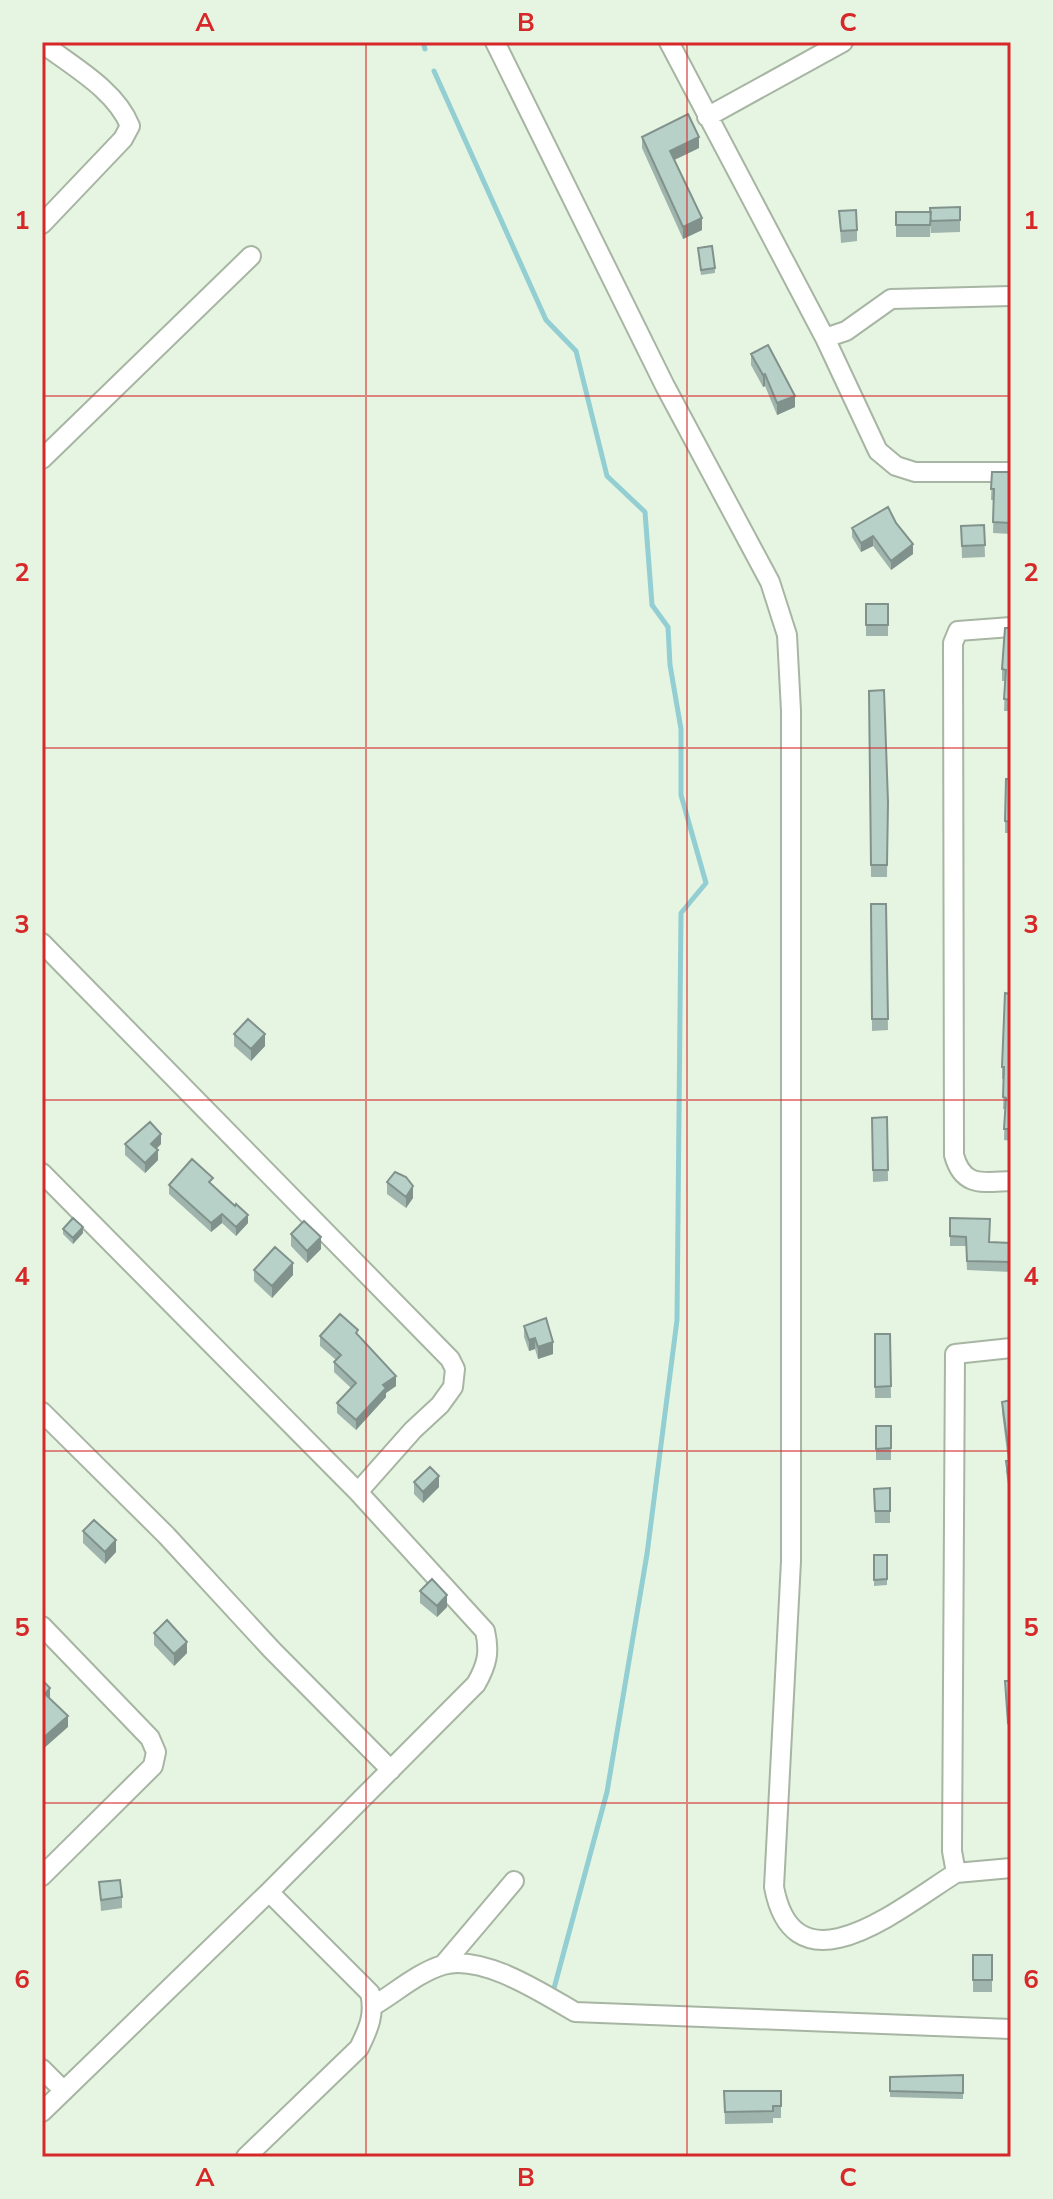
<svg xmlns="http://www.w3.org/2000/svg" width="1053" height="2199" font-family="'Nunito Sans',sans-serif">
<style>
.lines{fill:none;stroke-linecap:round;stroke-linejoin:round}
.stream{stroke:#93ced3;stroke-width:5}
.street-casing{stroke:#a7b5a3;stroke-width:22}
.street{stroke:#fff;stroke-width:18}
.wall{fill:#9eb4ac}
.shaded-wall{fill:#81928c}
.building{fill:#b8d1c8;stroke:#81928c;stroke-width:2}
.grid{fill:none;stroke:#d62828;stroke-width:2;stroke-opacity:0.55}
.neatline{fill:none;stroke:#d62828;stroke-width:3}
.grid-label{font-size:26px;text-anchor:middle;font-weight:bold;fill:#d62828}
</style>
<rect width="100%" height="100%" fill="#e6f5e2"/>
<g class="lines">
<path class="stream" d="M423,42l2,7
M434,71l112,249 30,31 31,125 38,36 7,93 16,22 2,38 11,64v66l25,88 -25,30 -4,407 -30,234 -40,238 -54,200"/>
<defs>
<path id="street" d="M495,42l170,344 105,196 17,53 4,76v850l-17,326c21,111 130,18 182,-14
M669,42l156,296 53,113 18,15 19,6h96
M42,43c30,23 74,47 88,83l-7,13 -81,85
M707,117l136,-75
M825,338l21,-7 45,-32 120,-3
M42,459l209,-203
M1011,627l-53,4 -5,12 1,512c9,33 29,27 57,26
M42,943l408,416 5,10 -2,18 -13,18 -27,25 -55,62
M42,1173l316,319 127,139c5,21 2,34 -9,53l-207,208 -227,220
M1011,1348l-56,6 -3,497 4,22 55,-5
M42,1412l124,123 106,115 119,120
M42,1626l108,112 6,14 -3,14 -111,110
M443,1965l71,-84
M373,2006c22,-13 46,-34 70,-41 40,-11 99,28 132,47l436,17
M42,2069l22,22
M246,2157l113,-109c10,-20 16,-34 11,-55l-101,-101"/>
</defs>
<use href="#street" class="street-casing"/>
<use href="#street" class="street"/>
</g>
<path class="wall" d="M642,137l57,11 -25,12 28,70 -19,9 -41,-91z
M960,207v25l-29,1v-11l-1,15h-34v-25h34z
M839,211l18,19v11l-16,2z
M698,248l17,20v5l-14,2z
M751,354l44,53 -18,8 -12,-29 -2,1 -12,-22z
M992,472h19v62l-18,-1 1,-33h-3z
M896,523l17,31 -22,16 -18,-24 -12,6 -9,-15v-9z
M984,525l1,32 -23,1 -1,-32z
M866,604h22v32h-22z
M1011,628v83h-7l1,-30h-3v-12z
M869,691l19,111 -1,75h-16z
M1011,779v54h-6v-12z
M871,904h15l2,126 -16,1z
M1011,994v147l-7,-1 1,-31h-2l1,-30h-2v-12z
M234,1034l31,12 -14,15 -17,-15z
M887,1117l1,64 -15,1 -1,-64z
M125,1144h36l-5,5 2,11 -13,13 -20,-18z
M387,1182l26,16 -7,10 -19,-14z
M169,1185l44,1 35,37 -12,13 -14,-13 -11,9 -42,-38z
M950,1218l40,24 21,1v29l-44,-2 -1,-24h-16z
M63,1229l20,4 -10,11 -10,-10z
M291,1234l30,15 -14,14 -16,-17z
M254,1270l39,5 -21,23 -18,-17z
M524,1326l29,28 -15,5 -3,-10 -6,2 -5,-14z
M875,1334h15l1,64h-16z
M358,1335l38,51 -10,7v4l-30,33 -19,-17v-10l14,-15 -17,-16v-10l2,-2 -16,-14v-10z
M1011,1400v98h-1l-4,-26v-11h2l-6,-49v-10z
M876,1426h15v34h-15z
M414,1482l25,5 -16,16 -9,-9z
M890,1488v35h-15l-1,-34z
M83,1531l33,21 -11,12 -22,-21z
M874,1555h13v30l-13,1z
M420,1591l27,16 -10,10 -17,-14z
M154,1633l33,20 -13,13 -20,-21z
M99,1882l23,15v11l-21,3z
M973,1955h19v37h-19z
M963,2075v24l-73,-2v-20z
M724,2091h57v27h-8v5l-48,1z"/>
<path class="shaded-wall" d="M699,137v11l-29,14v-11z
M702,218v12l-19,9v-12z
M765,374v12l-2,1v-12z
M795,396v11l-18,8v-12z
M873,536v10l-12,6v-9z
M913,544v10l-22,16v-9z
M265,1034v12l-14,15v-12z
M161,1134v10l-10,10v-10z
M158,1150v10l-13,13v-10z
M413,1186v12l-7,10v-11z
M222,1214v9l-11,9v-9z
M248,1215v8l-12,13v-9z
M83,1227v6l-10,11v-6z
M321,1237v12l-14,14v-12z
M293,1263v12l-21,23v-12z
M535,1338v11l-6,2v-11z
M553,1342v12l-15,5v-12z
M396,1376v10l-10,7v4l-30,33v-10l27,-35z
M439,1476v11l-16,16v-11z
M116,1540v12l-11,12v-12z
M447,1595v12l-10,10v-11z
M187,1642v11l-13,13v-12z
M50,1688v11l-5,-5z
M68,1716v11l-26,23v-11z"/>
<path class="building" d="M688,114l11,23 -29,14 32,67 -19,9 -41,-90z
M960,207v13l-29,1 -1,-13z
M856,210l1,20 -16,1 -2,-20z
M896,212h35l-1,13h-34z
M712,246l3,22 -14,2 -3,-22z
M768,345l27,51 -18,7 -12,-29 -2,1 -12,-21z
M992,472h19v51l-18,-1 1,-33h-3z
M888,507l8,16 17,21 -22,17 -18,-25 -12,7 -9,-15z
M984,525l1,20 -23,1 -1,-20z
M866,604h22v21h-22z
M1005,628h6v72l-7,-1 2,-29 -4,-1z
M884,690l4,112 -1,63h-16l-2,-174z
M1006,779h5v43l-6,-1z
M871,904h15l2,115h-16z
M1005,993l6,1v135h-7l2,-31 -3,-1 1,-30h-2z
M248,1019l17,15 -14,15 -17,-15z
M887,1117l1,53h-15l-1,-52z
M150,1122l11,12 -10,10 7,6 -13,13 -20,-19z
M192,1159l21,19 -4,4 26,24 1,-2 12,11 -12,12 -14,-13 -11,9 -42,-38z
M395,1172l11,5 7,9 -7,11 -19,-15z
M73,1218l10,9 -10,11 -10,-9z
M950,1218l40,1 -1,23 22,1v19l-44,-1 -1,-24 -16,-1z
M304,1221l17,16 -14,14 -16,-17z
M275,1247l18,16 -21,23 -18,-16z
M340,1314l18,16 -2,3 40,43 -13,9 3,3 -30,32 -19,-17 19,-20 -22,-21 7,-7 -21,-19z
M546,1318l7,24 -15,5 -3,-9 -6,2 -5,-14z
M875,1334h15l1,52 -16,1z
M1011,1400v88h-1l-4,-27h4l-8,-59z
M876,1426h15v22l-15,1z
M430,1467l9,9 -16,16 -9,-10z
M890,1488v23h-15l-1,-22z
M94,1520l22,20 -11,12 -22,-21z
M874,1555h13v24l-13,1z
M432,1579l15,16 -10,11 -17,-15z
M167,1620l20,22 -13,12 -20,-21z
M42,1680l8,8 -5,6 23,22 -26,23v-26l1,-1 -1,-1z
M1005,1681h6v54l-1,-13 -2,1z
M120,1880l2,17 -21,3 -2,-18z
M973,1955h19v25h-19z
M963,2075v18l-73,-2v-14z
M724,2091h57v15h-8v5l-48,1z"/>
<path class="grid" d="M366,42v2115M687,42v2115M42,396h969M42,748h969M42,1100h969M42,1451h969M42,1803h969"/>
<rect width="1053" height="2199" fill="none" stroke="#e6f5e2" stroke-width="88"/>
<rect x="44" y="44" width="965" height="2111" class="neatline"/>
<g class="grid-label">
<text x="205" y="31">A</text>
<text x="526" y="31">B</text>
<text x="848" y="31">C</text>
<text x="22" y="229">1</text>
<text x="1031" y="229">1</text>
<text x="22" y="581">2</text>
<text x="1031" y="581">2</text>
<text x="22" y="933">3</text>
<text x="1031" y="933">3</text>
<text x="22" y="1285">4</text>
<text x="1031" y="1285">4</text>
<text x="22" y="1636">5</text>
<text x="1031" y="1636">5</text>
<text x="22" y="1988">6</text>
<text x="1031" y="1988">6</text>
<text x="205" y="2186">A</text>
<text x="526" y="2186">B</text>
<text x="848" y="2186">C</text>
</g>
</svg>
